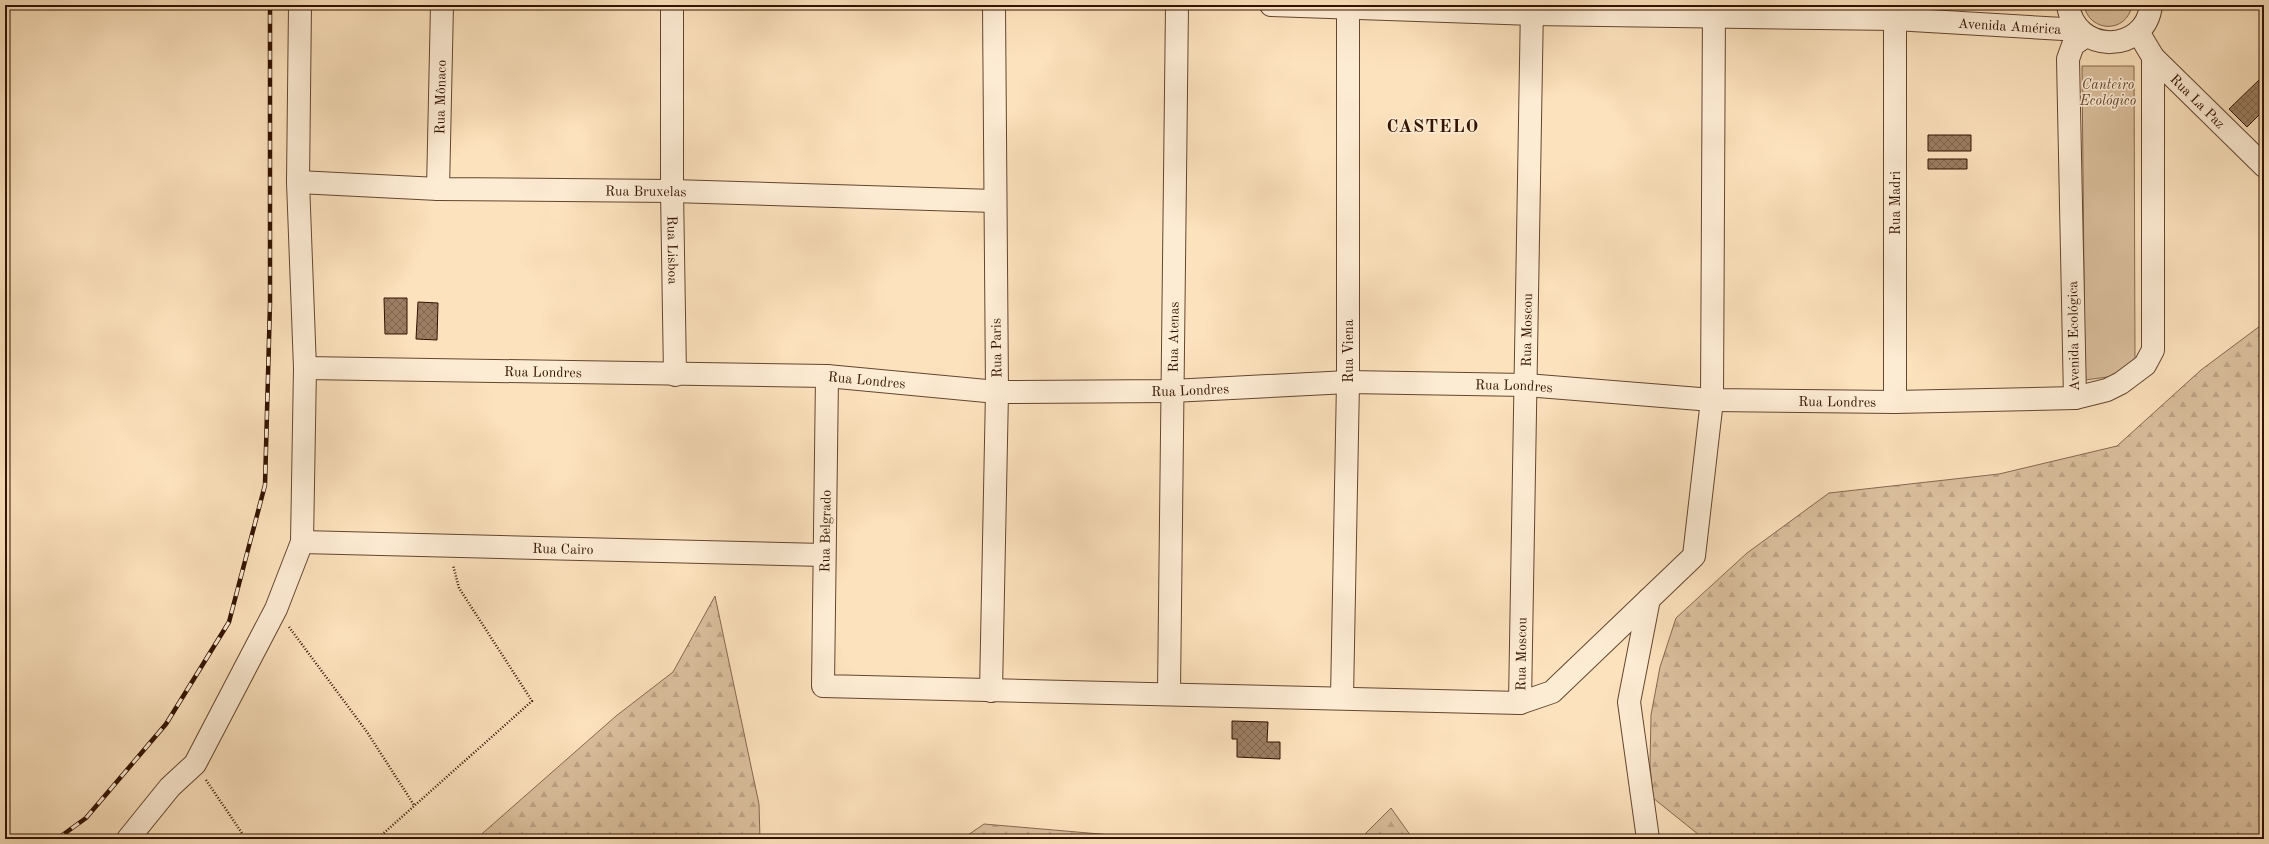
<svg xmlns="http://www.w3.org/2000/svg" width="2269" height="844" font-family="'Old Standard TT',serif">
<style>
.forest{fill:url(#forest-firs);stroke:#86684e}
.green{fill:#dabf9d;stroke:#86684e}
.building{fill:url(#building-cross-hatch);stroke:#321200}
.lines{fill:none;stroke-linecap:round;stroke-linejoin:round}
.minor-casing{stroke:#64462f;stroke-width:24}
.path{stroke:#321200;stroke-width:2.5;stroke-dasharray:1 2;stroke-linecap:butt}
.minor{stroke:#fdecd4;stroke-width:22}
.rail-casing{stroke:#321200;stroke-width:4.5}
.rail{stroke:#fdecd4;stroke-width:3;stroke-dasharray:9;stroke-linecap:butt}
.labels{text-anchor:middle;stroke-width:3.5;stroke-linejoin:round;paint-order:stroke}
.street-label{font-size:14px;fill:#321200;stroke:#fdecd4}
.park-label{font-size:14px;font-style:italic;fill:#64462f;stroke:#fdecd4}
.district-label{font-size:18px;font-weight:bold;letter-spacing:1px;fill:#321200;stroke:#fdecd4}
</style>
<defs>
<pattern id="forest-firs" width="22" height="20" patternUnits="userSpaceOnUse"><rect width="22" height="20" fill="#dabf9d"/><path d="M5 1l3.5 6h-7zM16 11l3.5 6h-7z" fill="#bca385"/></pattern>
<pattern id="building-cross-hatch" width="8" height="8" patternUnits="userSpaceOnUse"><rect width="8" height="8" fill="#9b7e62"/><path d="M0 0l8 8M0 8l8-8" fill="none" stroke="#7f664e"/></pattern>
</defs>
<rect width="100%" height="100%" fill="#fce2bd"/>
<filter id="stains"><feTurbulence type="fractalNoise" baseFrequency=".005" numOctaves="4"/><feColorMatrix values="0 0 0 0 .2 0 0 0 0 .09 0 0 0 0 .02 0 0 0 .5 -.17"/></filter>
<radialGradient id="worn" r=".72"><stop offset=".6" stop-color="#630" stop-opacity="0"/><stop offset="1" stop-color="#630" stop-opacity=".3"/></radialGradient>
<path class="forest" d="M2264,323v516h-560l-51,-41 -3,-33 1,-50 9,-48 16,-49 71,-65 82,-60 170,-19 118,-28 84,-76z
M715,596l44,208 1,35h-284l140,-123 57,-44z
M1391,808l22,31h-53z
M984,824l139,12 2,3h-163z"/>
<path class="green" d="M2084,5h48c-5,29 -43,28 -48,0z
M2082,66h52l1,298 -20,12 -30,4z"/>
<path class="building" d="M2259,80l5,5v25l-17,17 -18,-18z
M1928,135h43v16h-43z
M1928,159h39v10h-39z
M384,298h23v36h-22z
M418,302l20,1 -1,37 -21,-1z
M1232,721l36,1 -1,20h13v17l-43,-2v-18h-5z"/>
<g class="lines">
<defs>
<g id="minor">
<path id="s1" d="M672,5v186l3,184"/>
<path id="s2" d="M1271,5l261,9 363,5 168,10 12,-3"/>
<path d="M2068,5c7,50 78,49 83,0"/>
<path id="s3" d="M2138,32l15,25 111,109"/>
<path id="s4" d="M298,182l140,7 234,2 322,10"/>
<path id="s5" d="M438,189l4,-184"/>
<path id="s6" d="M305,368l522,8 170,16 175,-1 176,-9 178,3 186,15 183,2 180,-4 32,-8 14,-7 24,-18 8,-15v-293"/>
<path d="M827,376l-4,310 697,17 32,-11 142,-136 18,-156 2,-395"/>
<path d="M2075,398l-7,-339 5,-14 13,-9"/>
<path d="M1895,402v-397"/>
<path id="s7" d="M302,542l522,13"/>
<path d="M991,691l6,-299 -3,-387"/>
<path id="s8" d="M1169,692l8,-687"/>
<path id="s9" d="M1342,698l6,-316v-377"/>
<path id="s10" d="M1520,703l12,-698"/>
<path d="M128,839l42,-52 25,-23 81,-155 26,-67 3,-174 -7,-186 2,-177"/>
<path d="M1648,839l-19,-137 20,-103"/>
</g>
</defs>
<use href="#minor" class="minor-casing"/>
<path class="path" d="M289,627l78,105 47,73
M206,780l40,59
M377,839l155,-138 -73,-113 -6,-23"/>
<use href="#minor" class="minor"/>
<defs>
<path id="rail" d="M57,839l29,-21 80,-94 63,-102 36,-137 5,-182v-298"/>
</defs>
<use href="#rail" class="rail-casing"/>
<use href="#rail" class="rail"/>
</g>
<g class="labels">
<g class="street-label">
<text dy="5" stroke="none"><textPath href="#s2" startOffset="739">Avenida América</textPath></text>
<text dy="5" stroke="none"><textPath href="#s5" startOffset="92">Rua Mônaco</textPath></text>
<text dy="5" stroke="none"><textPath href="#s3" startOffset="92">Rua La Paz</textPath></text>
<text dy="5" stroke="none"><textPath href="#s4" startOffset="348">Rua Bruxelas</textPath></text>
<text transform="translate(1895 203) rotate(-90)" y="5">Rua Madri</text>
<text dy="5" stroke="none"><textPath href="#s1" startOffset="245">Rua Lisboa</textPath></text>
<text dy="5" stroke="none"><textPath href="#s10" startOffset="373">Rua Moscou</textPath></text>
<text transform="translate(2073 336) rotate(-91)" y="5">Avenida Ecológica</text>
<text dy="5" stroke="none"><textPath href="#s8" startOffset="355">Rua Atenas</textPath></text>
<text transform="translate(996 348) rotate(-91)" y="5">Rua Paris</text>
<text dy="5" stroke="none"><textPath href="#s9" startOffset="347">Rua Viena</textPath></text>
<text dy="5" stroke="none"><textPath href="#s6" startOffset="238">Rua Londres</textPath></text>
<text dy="5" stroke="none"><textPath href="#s6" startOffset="562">Rua Londres</textPath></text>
<text dy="5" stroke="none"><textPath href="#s6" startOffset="1210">Rua Londres</textPath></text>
<text dy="5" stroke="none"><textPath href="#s6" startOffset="886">Rua Londres</textPath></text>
<text dy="5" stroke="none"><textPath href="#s6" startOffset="1534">Rua Londres</textPath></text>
<text transform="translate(825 531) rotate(-89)" y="5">Rua Belgrado</text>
<text dy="5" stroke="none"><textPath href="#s7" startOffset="261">Rua Cairo</textPath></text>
<text dy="5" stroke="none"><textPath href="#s10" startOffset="49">Rua Moscou</textPath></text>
</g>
<g class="park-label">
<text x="2108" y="89">Canteiro<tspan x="2108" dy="16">Ecológico</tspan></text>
</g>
<g class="district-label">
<text x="1433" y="132">CASTELO</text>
</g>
</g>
<rect width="2269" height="844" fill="none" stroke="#fce2bd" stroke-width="20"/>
<rect x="6" y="6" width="2257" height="832" fill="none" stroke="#321200" stroke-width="2"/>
<rect x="10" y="10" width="2249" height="824" fill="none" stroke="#321200"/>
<rect width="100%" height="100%" filter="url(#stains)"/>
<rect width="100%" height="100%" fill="url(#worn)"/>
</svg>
